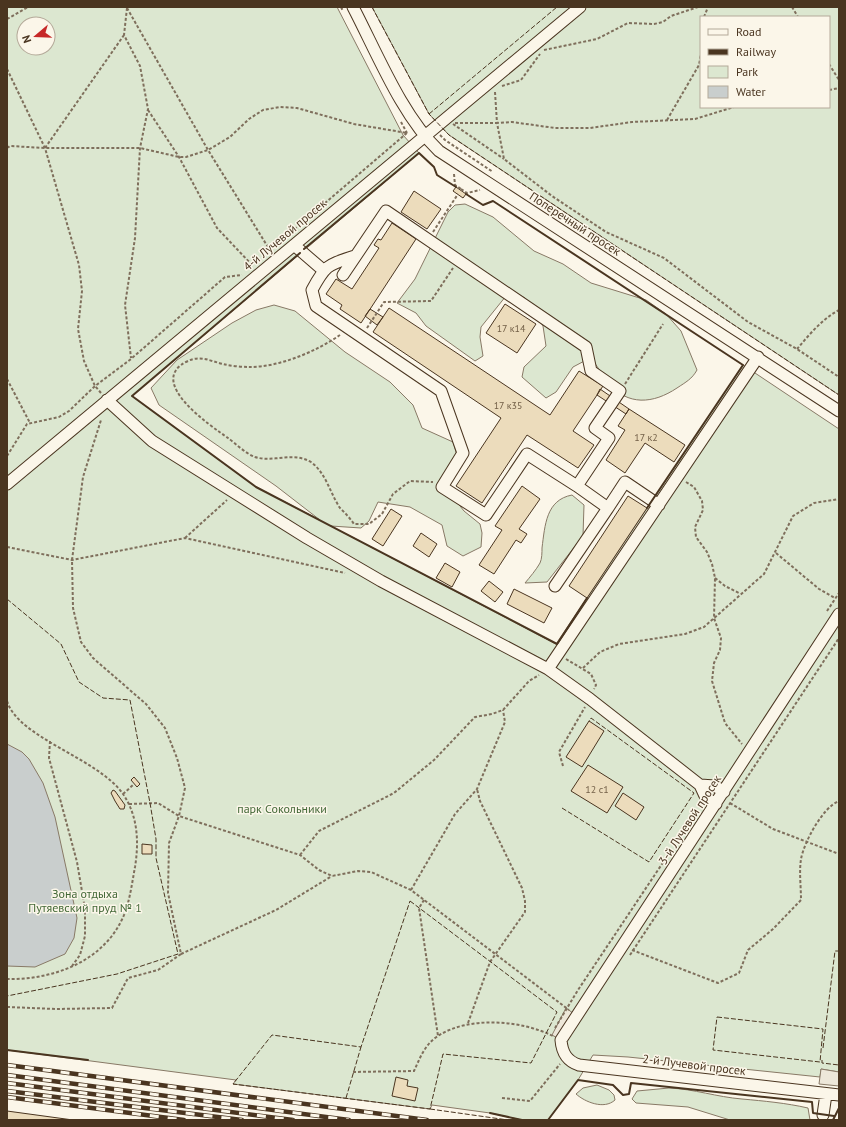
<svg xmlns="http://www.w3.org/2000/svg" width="846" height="1127" font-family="'PT Sans',sans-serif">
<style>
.green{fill:#dce7d0;stroke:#887966;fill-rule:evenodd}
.parking{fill:#ede7d9;stroke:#887966}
.water{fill:#c9cecd;stroke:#887966}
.building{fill:#ecdcbc;stroke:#4a3520}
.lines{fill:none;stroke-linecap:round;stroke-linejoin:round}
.minor-casing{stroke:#4a3520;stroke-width:13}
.path{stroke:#7f6f5c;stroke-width:2;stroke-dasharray:3 2;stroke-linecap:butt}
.minor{stroke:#fbf6e9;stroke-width:11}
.rail-casing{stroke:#4a3520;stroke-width:4.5}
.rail{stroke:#fbf6e9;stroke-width:3;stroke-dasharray:9;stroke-linecap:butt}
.fence{stroke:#4a3520;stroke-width:1;stroke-dasharray:5 2;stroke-linecap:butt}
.wall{stroke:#4a3520;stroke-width:2}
.labels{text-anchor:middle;stroke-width:3;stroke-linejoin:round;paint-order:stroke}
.number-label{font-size:10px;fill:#725f47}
.street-label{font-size:12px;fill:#4a3520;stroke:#fbf6e9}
.park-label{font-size:12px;fill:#436837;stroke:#fbf6e9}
</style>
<rect width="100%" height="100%" fill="#fbf6e9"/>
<path class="green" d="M7,7h330l66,128 16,18 -287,243 124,91 64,33 -44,-34 -117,-81 -8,-17 26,-28 55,-37 24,-13 18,-5 21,6 50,41 45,30 23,23 9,23 31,14 4,13 -7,14 -8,7 3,11 19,24 16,13 2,9 -1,14 -18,9 -16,-10 -5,-21 -32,-18 -32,-5 -9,19 -8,7 -30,-2 225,118 187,-279 96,64v643l-18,-3 -1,8 -192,-20 -35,-2 -15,25 -30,40h-26l-32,-7 -58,-8 -2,4 -197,-25 3,-4 -229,-30zM24,24h24v24h-24z
M372,7h467v388l-390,-260 -20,-21zM701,17h128v90h-128z
M465,204l28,13 41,34 29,13 28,19 55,17 20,14 15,17 16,39c-5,9 -11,12 -20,18 -24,16 -49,18 -69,-5 -7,-8 -10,-18 -18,-25l-17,9 -17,25 -10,6 -24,-21 2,-10 22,-21 -3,-20 -18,-28 -8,-4 -11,2 -25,31 -1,10 3,19 -8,5 -49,-35 -10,-13 -19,-10 18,-24 33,-67 7,-7z
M572,495l12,10 -1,31 -36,46 -22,1c5,-6 11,-13 15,-20 2,-4 2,-11 2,-15 3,-23 4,-48 30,-53z
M597,1085l12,5 5,5 1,5c-11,10 -30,2 -39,-6l7,-6z
M669,1088c25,1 48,9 73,11 22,2 44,4 66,9l2,12h-80l-42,-13 -52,-4 -4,-4 5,-8z"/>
<path class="parking" d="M566,1008l11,8 -16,24 -9,-5z
M821,1069l18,3v14l-20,-2z"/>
<path class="water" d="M7,744l15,8 7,7 14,24 12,34 22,101 -3,20 -9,16 -30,13 -28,-1z"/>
<path class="building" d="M456,187l10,7 -3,4 -10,-7z
M414,191l27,18 -14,20 -26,-17z
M392,223l24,16 -55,84 -21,-14 2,-4 -16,-11 10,-15 16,10 27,-41 -5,-3 4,-6 3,1z
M505,304l31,20 -19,29 -31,-20z
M389,308l161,107 29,-44 24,15 -30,45 21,14 -16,23 -51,-33 -45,68 -26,-17 45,-68 -128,-86z
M370,309l13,8 -6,8 -12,-9z
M600,389l29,20 -3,5 -29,-19z
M629,409l56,36 -11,17 -29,-19 -20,30 -19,-13 19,-30 -7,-4z
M522,486l18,13 -21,30 8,5 -6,9 -5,-3 -22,34 -15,-9 23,-35 -7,-4z
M628,496l19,12 -60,90 -18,-12z
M391,509l11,7 -19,30 -11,-7z
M421,533l16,11 -8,13 -16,-11z
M445,563l15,9 -8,15 -16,-9z
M489,581l14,11 -8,10 -14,-11z
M514,589l38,19 -8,15 -37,-19z
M589,721l15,10 -22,36 -16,-10z
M588,765l35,22 -16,26 -36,-22z
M134,777l6,7 -3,3 -6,-7z
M113,790l2,1 10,14 -1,4h-4l-5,-8 -4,-8z
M623,793l21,14 -8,13 -21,-14z
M142,844l10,1v9h-10z
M396,1077l12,3 -1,6 11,2 -3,13 -23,-5z
M7,1111l66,9h-66z"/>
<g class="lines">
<defs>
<path id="minor" d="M353,7c24,46 49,109 86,144l400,260
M294,245l29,25
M355,256c-27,9 -29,8 -43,34l4,16 125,85 22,62 -21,34 44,28 41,-61 50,32
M343,275l43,-64 200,136 5,24 29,20 -25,37 14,10 -32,48 31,22 17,-26 34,23
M107,400l45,41 155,97 74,43 167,88 42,30 110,86
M7,484l573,-477
M555,586l53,-78
M839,614l-278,426c1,13 6,21 18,25l260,30
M548,669l210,-312
M716,804l-10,-6 -6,-13 15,1 9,6
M823,1115l3,-21"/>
</defs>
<use href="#minor" class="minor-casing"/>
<path class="path" d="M341,7l2,4
M792,7l6,10
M127,8l-3,27 16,31 8,43 -8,39 -5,90 -10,67 6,53
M127,8l81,142 63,102
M704,17l4,-10
M7,19l21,-12
M544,50l53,-11 31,-16 26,1 9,-2 8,-6 27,-9
M829,64l10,16
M7,69l38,79 34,117 3,26 -4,38 6,32 11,25 6,7
M502,86l19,-6 19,-26
M829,90l10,-2
M495,92l2,31 15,-1 43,6h35l42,-6 63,-3 39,-12
M148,110l31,47 38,71 36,38
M667,120l32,-55 2,-11
M401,122l6,11
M455,123h42l7,36 48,37 54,36 58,26 84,64 49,27 42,28
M453,124l51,35
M440,135l5,5 48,32
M7,148l3,-2 35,2h95l39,9h7l22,-7 22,-13 19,-18 14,-9 17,-3 17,1 57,16 53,9
M45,148l79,-113
M454,174l1,11 6,4 -1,1
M461,189l6,4 13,-3
M433,232l25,-38
M283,239l124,-106
M367,328l17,-26 47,-1 22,-33
M340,335c-23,16 -60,32 -90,32 -8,0 -19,-1 -27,-3 -13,-3 -22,-9 -35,-3 -44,20 23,65 40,77 7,5 18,16 27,19 19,6 37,-6 56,5 15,11 19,31 29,46 5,5 10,10 14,16h15l13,-10 11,-20 17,-13 23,1
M797,349c12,-14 25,-30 42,-39
M7,379l23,44
M625,384l38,-60
M7,456l20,-32 32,-7 10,-6 26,-25 36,-27 94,-82 17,-2
M686,482l8,5 8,14 1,9 -8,17 1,10 11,15 5,12 3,14 -1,40 7,20 -1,12 -6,13 -2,18 13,42 17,21
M185,538l42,-38
M7,547l65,13 113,-22 160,35
M776,553l43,36 16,9
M715,578l10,8 14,7
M827,611l12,-18
M566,659l25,15 5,11 -2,4
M583,668l17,-16 19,-8 66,-10 19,-7 60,-53 29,-58 21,-13 25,-4
M7,701c11,37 91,57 116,93 15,22 16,48 12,73 -3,16 -5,33 -11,48 -19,46 -70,65 -117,64
M50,741l-1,17 28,104 8,47v27l-5,19 -8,11
M563,766l-4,-14 26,-45
M123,794l10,-9
M730,803l43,26 66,25
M129,804l29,-1 21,13 121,39 19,15 13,6 26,-5 13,1 40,18 158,120
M300,855l19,-24 75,-38 40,-33 41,-43 17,-3 11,-4 26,-29 10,-6
M411,890l44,-76 22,-25 28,-67 -2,-12
M424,900l-5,8 19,128
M632,950l86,33 21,-10 9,-23 25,-21 28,-29c0,-13 -2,-28 0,-41 3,-17 22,-52 38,-58
M181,954l95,-44 56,-34
M630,955l209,-317
M7,1007l49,2 56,-1 16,-30 30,-8 23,-16 -13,-61 1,-50 10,-27 6,-28 -8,-30 -12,-30 -19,-24 -53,-46 -12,-16 -8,-34 -1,-48 11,-83 18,-57
M468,1023l22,-61 35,-50v-11l-3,-13 -42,-87 -3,-12
M555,1028l23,-38 88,-132
M353,1072l61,-1c6,-13 11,-27 24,-35 30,-20 83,-16 115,0
M502,1098l28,3 30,-37"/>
<use href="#minor" class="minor"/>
<defs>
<path id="rail" d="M7,1065l420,55
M7,1075l342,45
M7,1083l286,37
M7,1091l235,29
M7,1097l177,23"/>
</defs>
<use href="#rail" class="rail-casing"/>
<use href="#rail" class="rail"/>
<path class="fence" d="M372,7l57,107 20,21 390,260
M429,114l128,-107
M7,599l54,45 18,38 24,16 27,2 20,103 6,36v19l22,96 -61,20 -110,22
M562,808l87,54 45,-69 -103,-75 -2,3
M410,901l147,111 -26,51 -88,-9 -13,55 -197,-25 39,-49 89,12z
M717,1017l106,12 -3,33 -107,-12z
M823,1048l12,-97h4
M822,1060v3l17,2
M346,1098l15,-51
M430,1109l78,11"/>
<path class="wall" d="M466,194l17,11 10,-4 250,164 -96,143
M304,249l115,-96 15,14 3,8 19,12
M300,253l-168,143 124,91 301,157 30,-46
M7,1050l81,10
M490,1113l32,7
M548,1120l30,-40 35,5 10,10 6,-1 2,-11 181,19 1,11 21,3
M833,1120l6,-12"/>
</g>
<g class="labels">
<g class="number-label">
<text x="511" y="332">17 к14</text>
<text x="508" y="409">17 к35</text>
<text x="646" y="441">17 к2</text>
<text x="597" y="793">12 c1</text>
</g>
<g class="street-label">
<text transform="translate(575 224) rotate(33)" y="4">Поперечный просек</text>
<text transform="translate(285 235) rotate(-40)" y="4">4-й Лучевой просек</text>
<text transform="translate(690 820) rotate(-57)" y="4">3-й Лучевой просек</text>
<text transform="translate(694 1065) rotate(7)" y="4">2-й Лучевой просек</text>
</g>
<g class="park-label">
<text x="282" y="813">парк Сокольники</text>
<text x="85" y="898">Зона отдыха<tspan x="85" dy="14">Путяевский пруд № 1</tspan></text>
</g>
</g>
<rect width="846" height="1127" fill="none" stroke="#4a3520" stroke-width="16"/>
<rect x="700" y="16" width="130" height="92" fill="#fbf6e9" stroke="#b4a999"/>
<rect x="708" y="29" width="20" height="6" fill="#fbf6e9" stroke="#b4a999"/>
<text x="736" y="36" font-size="12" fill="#4a3520">Road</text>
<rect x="708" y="49" width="20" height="6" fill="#4a3520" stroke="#b4a999"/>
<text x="736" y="56" font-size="12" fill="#4a3520">Railway</text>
<rect x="708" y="66" width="20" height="12" fill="#dce7d0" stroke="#b4a999"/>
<text x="736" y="76" font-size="12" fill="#4a3520">Park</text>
<rect x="708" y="86" width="20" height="12" fill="#c9cecd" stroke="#b4a999"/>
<text x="736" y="96" font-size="12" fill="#4a3520">Water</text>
<g transform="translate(36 36) rotate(251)"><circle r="19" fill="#fbf6e9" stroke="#b4a999"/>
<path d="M0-3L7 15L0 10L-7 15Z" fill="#c62828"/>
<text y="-6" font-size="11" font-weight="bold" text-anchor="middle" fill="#4a3520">N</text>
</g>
</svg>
